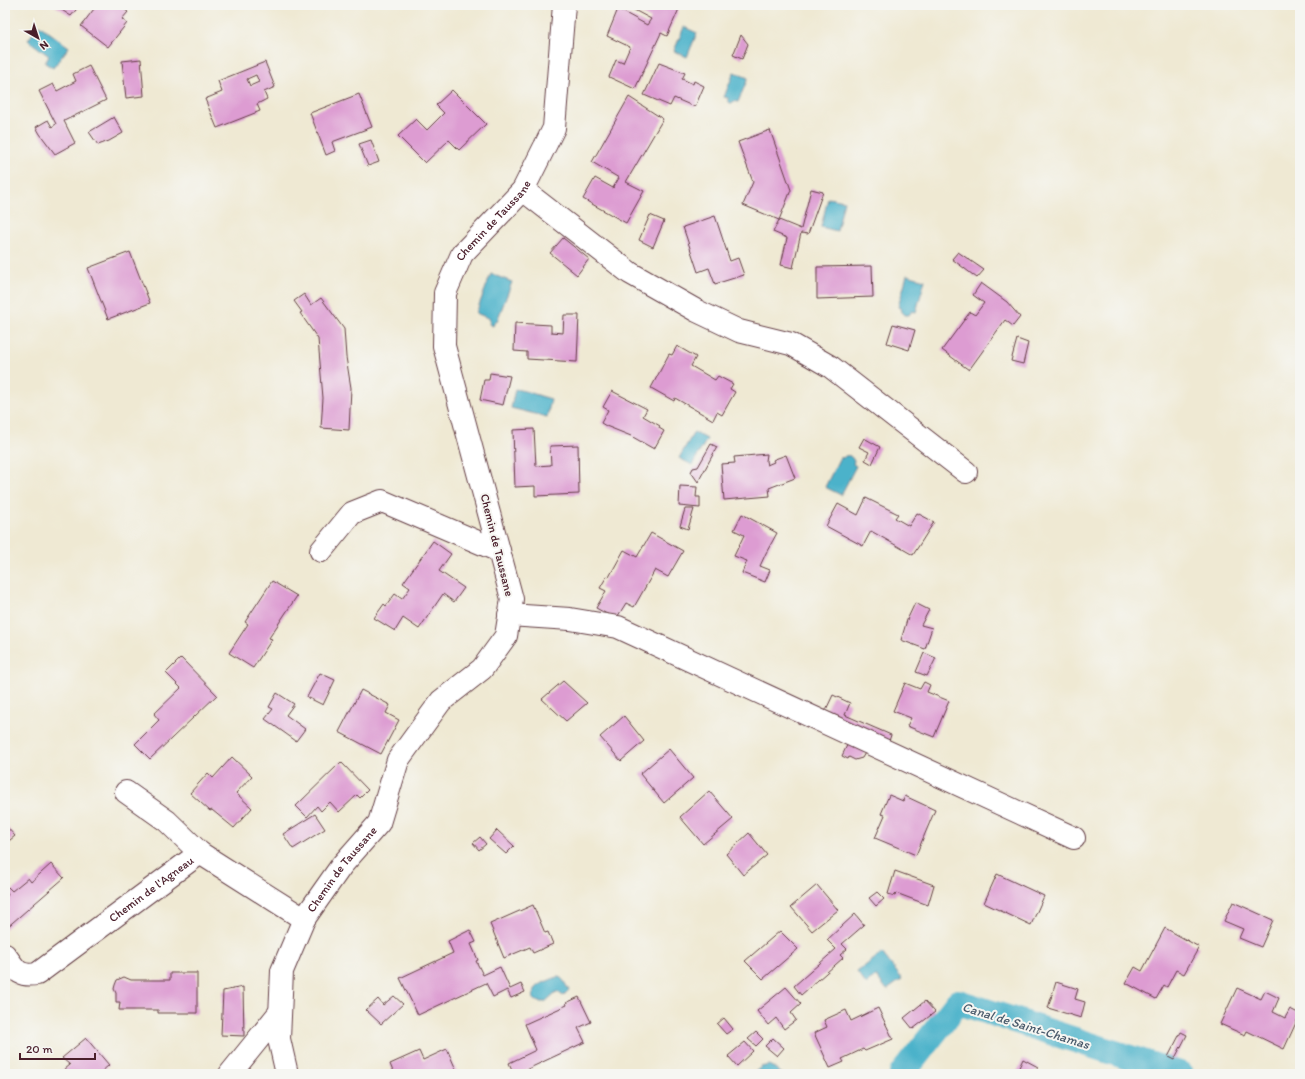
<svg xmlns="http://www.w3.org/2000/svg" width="1305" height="1079" font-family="Itim,sans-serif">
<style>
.water{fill:#4bb2ca;stroke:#4a687a}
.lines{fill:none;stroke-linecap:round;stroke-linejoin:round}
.canal{stroke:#4bb2ca;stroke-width:26}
.building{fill:#dd9cd2;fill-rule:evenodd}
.minor-casing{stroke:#633d44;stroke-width:24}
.minor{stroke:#fff;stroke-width:22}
.labels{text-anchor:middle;stroke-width:4;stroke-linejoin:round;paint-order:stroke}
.street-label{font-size:12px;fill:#4a1f2b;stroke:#f6f6f2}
.water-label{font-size:13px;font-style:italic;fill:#4a5a6b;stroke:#f6f6f2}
</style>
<rect width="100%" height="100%" fill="#f6f6f2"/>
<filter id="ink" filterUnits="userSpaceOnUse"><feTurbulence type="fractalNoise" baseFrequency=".025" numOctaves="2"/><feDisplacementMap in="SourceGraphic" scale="8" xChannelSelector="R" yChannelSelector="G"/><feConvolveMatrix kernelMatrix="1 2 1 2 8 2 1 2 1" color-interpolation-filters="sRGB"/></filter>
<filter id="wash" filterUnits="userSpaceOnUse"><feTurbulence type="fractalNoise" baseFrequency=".012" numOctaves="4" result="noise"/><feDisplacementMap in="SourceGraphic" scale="16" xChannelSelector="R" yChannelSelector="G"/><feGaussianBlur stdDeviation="0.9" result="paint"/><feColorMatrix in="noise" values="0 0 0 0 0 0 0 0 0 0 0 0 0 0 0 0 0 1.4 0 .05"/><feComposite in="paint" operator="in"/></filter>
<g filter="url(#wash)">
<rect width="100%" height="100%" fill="#efe9d3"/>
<path class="water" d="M39,25l30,22 -16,21 -8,-5 4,-7 -21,-16z
M684,27l13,6 -10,24 -13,-6z
M734,72l14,6 -10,24 -4,-1 -2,2h-2l-2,-2v-3l-4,-1z
M828,198l16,3 -7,30 -16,-4z
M491,274l21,8 -15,39h-2l-2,5 -4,-2 1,-5 -14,-6z
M907,275l18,5 -9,32 -4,-1 -3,4h-4l-3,-3 -1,-4 -3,-1z
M515,389c13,2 24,7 36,10l-4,18 -36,-9z
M694,432l13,7 -15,26 -13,-7z
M845,456c5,-1 6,0 9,5l-1,3 3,2 -15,29 -16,-8 15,-30 3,1z
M882,953l20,26 -15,11 -11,-14 -10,8 -9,-12z
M557,977c7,0 8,8 12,13l-6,6 -5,-4h-2l-11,10h-6l-5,-2c-4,-15 12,-18 23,-23z
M769,1065l7,4 6,5h-29l8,-7z"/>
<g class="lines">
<path class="canal" d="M902,1074l56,-72 222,72"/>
</g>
<g id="blocks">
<path class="building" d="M54,5h26l-9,11z
M97,5h21l10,7 -6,7 5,4 -19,24 -27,-21z
M501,5h23l-1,3 -18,-1z
M625,5h48l6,4 -12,27 -6,-3 -26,56 -26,-12 7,-17 7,3 7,-16 -23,-11 11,-27 29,16 4,-6z
M741,35l7,9 -6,15 -9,-4z
M141,59l3,37 -18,2 -4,-37z
M265,62l10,25 -11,5 3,7 -10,5 3,7 -43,17 -12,-29 17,-7 -4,-11zM256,75l3,7 -9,4 -3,-7z
M659,63l26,10 -3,6 11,5 1,-3 10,5 -9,21 -21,-9 -4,8 -26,-11z
M89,66l17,34 -42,21 11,22 -20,11 -15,-20 -4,-7 12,-7 4,7 4,-3 -17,-33 14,-7 4,7 19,-10 -3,-7z
M452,90l34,34 -27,26 -10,-10 -24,23 -27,-27 18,-17 11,11 17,-17 -8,-8z
M359,94l13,33 -40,15 3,9 -9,4 -16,-42z
M629,97l34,22 -37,63 18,9 -18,32 -43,-24 12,-21 18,10 6,-10 -27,-16z
M114,117l9,16 -14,8 -11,4 -9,-13z
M770,130l21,60 -12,30 -36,-15 10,-23 -15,-40z
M371,140l8,22 -11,4 -9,-22z
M811,189l12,3 -15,42 -7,-1 -8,35 -12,-3 6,-27 -14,-6 6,-12 22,9z
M650,215l14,6 -11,26 -14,-7z
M715,216l15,45 8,-3 6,17 -29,9 -6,-16 -11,4 -15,-45z
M563,238l26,21 -12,16 -27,-22z
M130,252l20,51 -42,16 -20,-51z
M958,252l26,18 -7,8 -25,-19z
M872,266l1,31 -56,2v-32z
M981,283l26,19 13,15 -7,9 -8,-6 -36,50 -27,-20 28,-38 5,3 9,-12 -11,-8z
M304,294l7,11 10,-7 23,31 2,28 5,31 -2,42 -28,-2 2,-30 -5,-59 -18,-26 2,-1 -8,-11z
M564,315h15l-2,47 -50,-3v-7l-13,-1 1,-28 36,2v7l12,1z
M893,324l22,6 -6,20 -22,-7z
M1017,339l11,4 -5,21 -12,-3z
M677,346l19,11 -5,9 24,14 3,-4 15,8 -3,5 5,3 -13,23 -5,-3 -4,8 -38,-22 -1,3 -23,-13 18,-34 3,1z
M490,373l20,3 -7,29 -23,-5 4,-20h5z
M612,391l35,18 -4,7 17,10 -1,2 5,3 -10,18 -23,-13 -25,-10 -5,-3 7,-13 -5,-3z
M534,429l2,37 15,-1 -1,-19 28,-1 1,49 -44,2v-10l-20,1 -2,-57z
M864,438l16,9 -8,17 -7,-4 4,-8 -10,-5z
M711,444l6,3 -19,35 -7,-10 2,-4 5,-1z
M767,454l-1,7 1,4 7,-3 -1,-2 2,-1 11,-4 9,23 -26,10 1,8 -46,4 -3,-36 14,-1 -1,-6z
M680,486l17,1 -1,10h4v11l-21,-2z
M866,498l32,16 -3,4 14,8 8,-13 17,9 -21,33 -42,-24 -8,15 -37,-20 12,-22 20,11z
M685,509h9l-6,20 -8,-3z
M742,514l35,19 -11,20 -6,13 10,4 -5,12 -23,-9 5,-12 -13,-5 10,-21 -10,-5z
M651,533l32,18 -15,26 -13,-7 -21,37 -8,-4 -10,16 -20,-11 10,-17 -6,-3 7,-12 2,1 15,-27 13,7z
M433,541l18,13 -12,17 25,17 -10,14 -11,-8 -24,35 -16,-11 -8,13 -21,-13 10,-14 2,2 9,-12 7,5 8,-11 -7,-5z
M272,581l25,15 -28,42 3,1 -19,29 -24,-15 19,-29 -3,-2z
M915,603l14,7 -8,15 11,3 -7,21 -24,-9 6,-20z
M924,653l12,5 -9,18 -11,-4z
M181,658l36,37 -67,64 -15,-15 24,-24 -5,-6 27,-26 -15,-15z
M320,673l15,7 -12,25 -16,-8z
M563,681l24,22 -21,18 -24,-22z
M924,682l6,3 -3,7 22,9 -15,36 -27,-11 4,-8 -18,-7 12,-28 15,6z
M361,690l29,15 -4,8 13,7 -18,34 -42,-22z
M277,693l17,11 -8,11 19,14 -9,12 -31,-22 8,-10 -4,-2z
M833,695l17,8 -5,12 46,20 -3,9 -65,-28z
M624,716l20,25 -23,20 -21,-24z
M849,741l17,10 -4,7 -7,2 -6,-3 -1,2 -6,-3z
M669,749l24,29 -29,25 -24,-29z
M232,757l20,19 -16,17 16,15 -18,20 -22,-18 -2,1 -20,-18 18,-20 5,5z
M341,762l27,28 -8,8 -3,-3 -18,17 -9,-10 -9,9 -4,-5 -10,11 -11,-11z
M709,791l24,28 -30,25 -23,-27z
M889,795l14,6 2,-5 30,14 -19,45 -41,-17 10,-23 -4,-1z
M315,814l10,15 -32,20 -10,-15z
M5,825l10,11 -10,8z
M497,830l17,16 -8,8 -17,-15z
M749,833l18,22 -24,20 -17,-21z
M480,837l6,7 -7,6 -6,-7z
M51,864l13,14 -59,51v-32l3,-2 -3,-5 3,-3 4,4 16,-13 3,4z
M895,871l39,14 -6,20 -32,-12 -1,3 -7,-2z
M997,874l47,22 -13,29 -47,-22z
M817,885l21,25 -26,21 -21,-24z
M877,892l7,7 -8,7 -7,-8z
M1233,902l40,18 -12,27 -22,-9 4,-9 -19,-8z
M533,905l12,28 3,-1 5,12 -20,9 -3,-6 -26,11 -14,-34z
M855,914l9,11 -22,19 5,5 -7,6 3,3 -42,37 -7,-9 42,-37 -9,-9z
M1165,928l34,19 -15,27 -8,-4 -9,17 -3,-2 -8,14 -30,-16 9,-16 7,4z
M470,930l6,12 -5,2 7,16 -2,1 7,14 17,-8 10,22 11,-5 4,8 -14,6 -4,-8 -14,7 -7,-14 -68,32 -18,-37 53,-25 -5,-12z
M780,931l18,18 -35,30 -18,-18z
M170,973h27v40h-39v-3h-39l1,-8h-4v-9l-2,-4 1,-4 2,-5 7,-3 7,3h39z
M1056,982l22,7 -3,10 10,3 -4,16 -33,-10z
M243,987l1,49 -23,-1 2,-44z
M786,987l15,17 -10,9 5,7 -12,9 -8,-11 -8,7 -11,-14z
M1237,988l24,11 4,-8 14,7 -6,14 12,6 5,-9 10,5 -16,35 -37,-18 -2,4 -25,-11z
M394,996l9,8 -22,20 -15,-14 12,-11 5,6z
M579,997l12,25 -13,6 7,14 -68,32h-3l-5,-11 27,-13 -11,-26 42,-19 -1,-2z
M925,1001l10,11 -22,17 -9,-11z
M878,1008l15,31 -28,12 -2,-2 -21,10 2,3 -14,6 -16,-35 13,-6 -3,-7 22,-10 5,11z
M724,1018l9,11 -7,5 -9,-10z
M756,1032l7,7 -7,7 -8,-7z
M1181,1032l6,3 -13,25 -6,-3z
M86,1038l23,27 -10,9h-40l11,-9 -8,-7z
M773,1038l11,10 -7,8 -12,-10z
M745,1042l8,9 -16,15 -9,-10z
M447,1049l11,25h-64l-4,-10 29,-13 4,9z
M1023,1059l15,8 -4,7h-18z"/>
</g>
</g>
<g filter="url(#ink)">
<use href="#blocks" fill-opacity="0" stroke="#633d44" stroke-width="1"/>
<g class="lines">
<defs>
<g id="minor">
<path d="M523,190l107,83 67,38 42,20 52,13 40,23 135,105"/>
<path d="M321,551l31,-38 30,-12 117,50"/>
<path d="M509,615l61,4 48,8 456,211"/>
<path d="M126,792l41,29 33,32"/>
<path id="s1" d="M5,955c11,14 12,22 32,19l163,-121 104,66"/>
<path d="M230,1074l50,-62"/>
<path id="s2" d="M287,1074l-8,-35 3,-68 22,-52 38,-54 37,-42 19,-63 43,-59 41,-32 24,-33 6,-37 -68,-253 1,-53 17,-39 61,-64 31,-62 10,-123"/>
</g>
</defs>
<use href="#minor" class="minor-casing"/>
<use href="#minor" class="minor"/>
</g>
</g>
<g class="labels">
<g class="street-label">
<text dy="4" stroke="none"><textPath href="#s2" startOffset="955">Chemin de Taussane</textPath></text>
<text transform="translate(497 545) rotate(76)" y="4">Chemin de Taussane</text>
<text dy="4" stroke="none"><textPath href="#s2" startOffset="223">Chemin de Taussane</textPath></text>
<text dy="4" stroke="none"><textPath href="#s1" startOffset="183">Chemin de l'Agneau</textPath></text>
</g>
<g class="water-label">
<text transform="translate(1026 1025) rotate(17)" y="5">Canal de Saint-Chamas</text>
</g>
</g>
<rect width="1305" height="1079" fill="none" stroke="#f6f6f2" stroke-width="20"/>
<g transform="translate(38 38) rotate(141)" stroke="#f6f6f2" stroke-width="3" paint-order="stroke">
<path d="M0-3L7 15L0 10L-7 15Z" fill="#4a1f2b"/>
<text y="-6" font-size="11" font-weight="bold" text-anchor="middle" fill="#4a1f2b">N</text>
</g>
<path d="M20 1053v6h75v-6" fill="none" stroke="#4a1f2b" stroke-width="2"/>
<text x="26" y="1053" font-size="12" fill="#4a1f2b" stroke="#f6f6f2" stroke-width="3" paint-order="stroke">20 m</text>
</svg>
